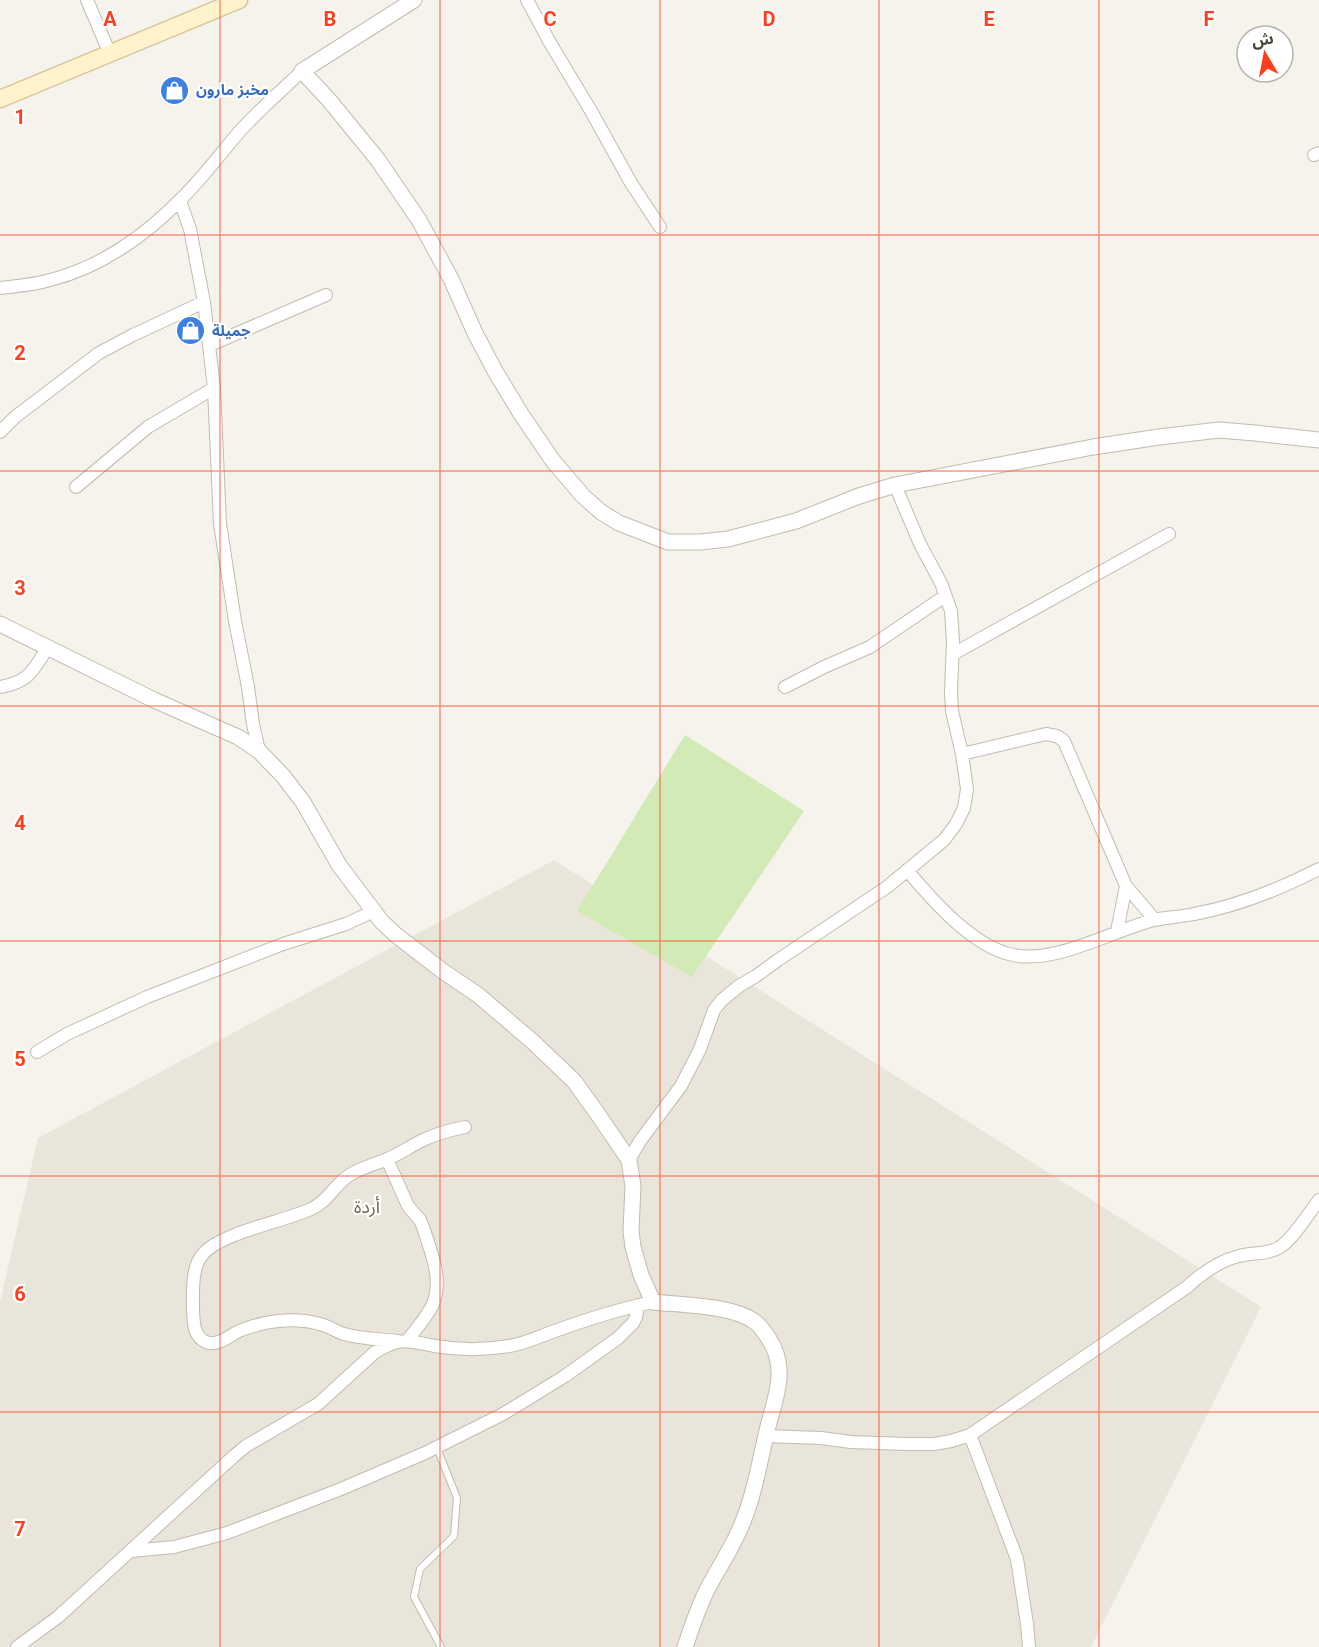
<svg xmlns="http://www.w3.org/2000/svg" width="1319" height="1647" font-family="Roboto,'Noto Sans Arabic',sans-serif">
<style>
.residential{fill:#eae5da}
.green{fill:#d2eab5}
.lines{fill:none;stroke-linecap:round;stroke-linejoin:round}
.service-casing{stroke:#c2bbae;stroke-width:8}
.minor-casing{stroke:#c2bbae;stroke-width:14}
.tertiary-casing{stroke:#c2bbae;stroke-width:17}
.secondary-casing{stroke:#d6c79b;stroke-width:19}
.service{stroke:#fff;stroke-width:6}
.minor{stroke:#fff;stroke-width:12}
.tertiary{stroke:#fff;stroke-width:15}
.secondary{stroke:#fff3cd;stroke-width:16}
.grid{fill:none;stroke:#fc3f1d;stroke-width:1.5;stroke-opacity:0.55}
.labels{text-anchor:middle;stroke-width:4.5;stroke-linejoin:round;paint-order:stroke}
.shop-label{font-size:15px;font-weight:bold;fill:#366cbe;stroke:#fff;text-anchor:start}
.quarter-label{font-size:18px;fill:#6e6250;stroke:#fff}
.grid-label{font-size:20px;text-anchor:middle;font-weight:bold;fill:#fc3f1d;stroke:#fff;stroke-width:4.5;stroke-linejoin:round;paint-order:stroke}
</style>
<rect width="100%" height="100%" fill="#f6f3ec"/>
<path class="residential" d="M554,860l707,447 -170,340h-1091v-345l38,-164z"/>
<path class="green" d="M685,735l119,76 -112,166 -115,-66z"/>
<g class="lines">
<defs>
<path id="service" d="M437,1448l20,50 -3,38 -34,33 -6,28 27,50"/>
<path id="minor" d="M87,0l23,54
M527,0l22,41 42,70 40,72 29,44
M1314,155l5,-2
M180,201l10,28 14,73 10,86 6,136 15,97 13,66 5,37 6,27
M0,288c17,-2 33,-3 50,-8 49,-12 95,-44 130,-80 22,-21 40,-46 60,-69 19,-21 41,-40 62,-60
M210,345l116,-50
M0,432l15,-15 84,-64 34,-18 71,-33
M76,487l72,-60 66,-39
M953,654l216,-120
M0,687c30,-5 33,-17 48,-40
M785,687l39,-20 46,-20 75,-51
M962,754l84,-20 11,2 7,5 62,145 29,34
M907,870c25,30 66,77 106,85 43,9 98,-24 141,-35 13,-3 27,-3 40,-6 44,-8 86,-25 125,-45
M1117,931l9,-45
M37,1052l30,-18 80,-37 136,-53 63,-20 28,-13
M387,1159l21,47 12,14 3,7c8,25 21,54 9,79 -6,12 -16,23 -25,35
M629,1160l11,-19 41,-55 19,-37 14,-39 8,-10 17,-14 17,-10 22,-16 109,-73 57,-47 12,-16 8,-16 3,-19 -5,-35 -10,-43 -1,-19 2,-51 -2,-30 -10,-28 -21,-39 -25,-59
M398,1341c-18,-2 -37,-2 -54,-7 -7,-2 -14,-7 -21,-9 -18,-6 -40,-6 -58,-2 -9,2 -18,5 -26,8 -10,5 -22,16 -33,11 -13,-6 -12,-19 -13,-31 0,-17 -2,-44 10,-57 17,-21 82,-33 108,-45 15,-6 24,-24 37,-33 12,-8 25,-11 37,-16 13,-5 24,-13 36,-19 14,-7 29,-11 44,-14
M970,1435l47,124 10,65 2,23
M765,1436l56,2 30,4 56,2h27l17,-3 19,-6 217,-148c15,-14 32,-26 52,-31 13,-4 29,-1 41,-9 13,-8 29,-34 39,-47
M131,1551l43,-4 53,-14 114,-44 84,-36 78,-39 62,-38 53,-38 15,-15 3,-6 2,-12
M17,1647l41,-30 176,-161 12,-10 72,-42 56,-51c26,-17 34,-12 61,-7 23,4 50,4 74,0 15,-2 29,-9 43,-14 33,-12 67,-23 101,-30"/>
<path id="tertiary" d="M414,0l-112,71 27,29 49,60 41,60 32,59 24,54 20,38 26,43 32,47 30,35 18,16 18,11 49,19h32l28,-3 68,-18 63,-25 36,-11 198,-38 66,-10 60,-7 36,3 64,7
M0,624l154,76 84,37 21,14 24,25 20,26 36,63 43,57 14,13 48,37 34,23 54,46 42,40 23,32 32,47 4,26 -2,45 2,16 8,28 12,27c27,3 81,3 102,20 6,4 10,11 14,17 21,32 4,63 -3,96 -7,29 -11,57 -22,84 -9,25 -24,46 -36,69 -10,19 -16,39 -23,59"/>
<path id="secondary" d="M0,99l239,-99"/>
</defs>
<use href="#service" class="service-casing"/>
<use href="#minor" class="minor-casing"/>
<use href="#tertiary" class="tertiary-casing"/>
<use href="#secondary" class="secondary-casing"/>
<use href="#service" class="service"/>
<use href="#minor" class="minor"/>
<use href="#tertiary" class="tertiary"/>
<use href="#secondary" class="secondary"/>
</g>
<path class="grid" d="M220,0v1647M440,0v1647M660,0v1647M879,0v1647M1099,0v1647M0,235h1319M0,471h1319M0,706h1319M0,941h1319M0,1176h1319M0,1412h1319"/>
<defs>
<symbol id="shop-disc" viewBox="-11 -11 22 22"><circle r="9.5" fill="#3f7fe0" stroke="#fff"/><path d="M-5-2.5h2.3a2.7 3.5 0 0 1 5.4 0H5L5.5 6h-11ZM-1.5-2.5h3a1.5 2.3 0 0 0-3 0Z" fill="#fff"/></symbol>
</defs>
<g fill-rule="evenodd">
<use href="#shop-disc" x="158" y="74" width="33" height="33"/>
<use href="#shop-disc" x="174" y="314" width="33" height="33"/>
</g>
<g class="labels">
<g class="shop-label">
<text x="196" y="95">مخبز مارون</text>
<text x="212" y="336">جميلة</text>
</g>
<g class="quarter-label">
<text x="367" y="1213">أردة</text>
</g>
</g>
<g class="grid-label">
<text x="110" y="26">A</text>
<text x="330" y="26">B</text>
<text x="550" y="26">C</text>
<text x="769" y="26">D</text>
<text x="989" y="26">E</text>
<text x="1209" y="26">F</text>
<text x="20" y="124">1</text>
<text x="20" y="360">2</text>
<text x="20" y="595">3</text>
<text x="20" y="830">4</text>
<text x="20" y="1066">5</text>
<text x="20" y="1301">6</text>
<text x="20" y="1536">7</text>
</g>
<g transform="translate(1265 54) rotate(350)"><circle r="28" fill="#ffffff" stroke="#b7b4b0" stroke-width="1.5"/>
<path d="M0-4.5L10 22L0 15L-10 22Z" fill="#fc3f1d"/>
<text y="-9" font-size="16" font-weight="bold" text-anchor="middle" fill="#4b4439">ش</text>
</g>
</svg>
